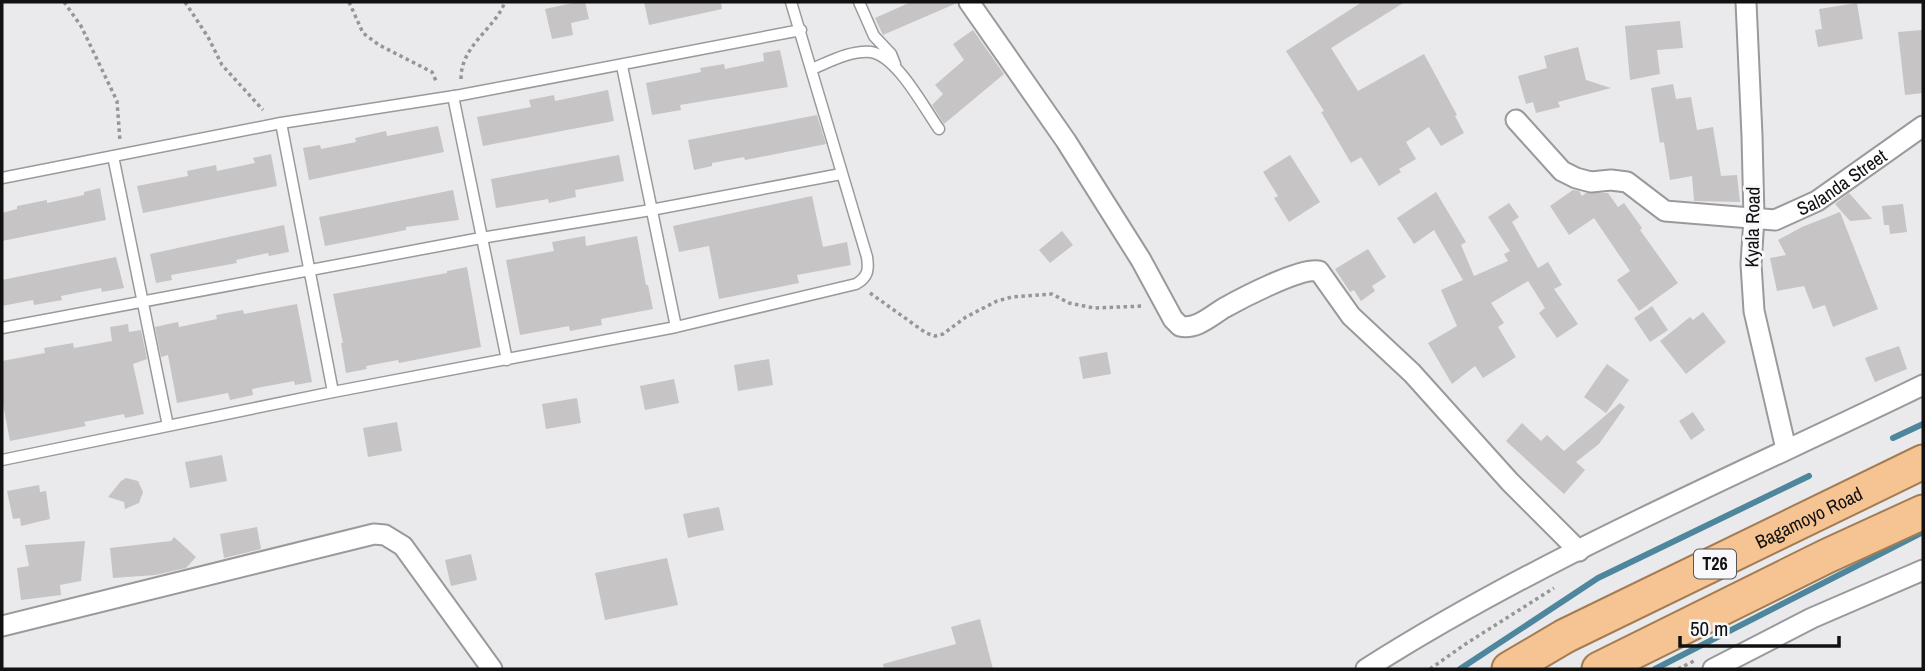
<svg xmlns="http://www.w3.org/2000/svg" width="1925" height="671" font-family="'Archivo Narrow',sans-serif">
<style>
.lines{fill:none;stroke-linecap:round;stroke-linejoin:round}
.stream{stroke:#4e879d;stroke-width:6}
.building{fill:#c6c4c4}
.service-casing{stroke:#9a9a9c;stroke-width:13}
.minor-casing{stroke:#9a9a9c;stroke-width:23}
.trunk-casing{stroke:#a47c54;stroke-width:37}
.path{stroke:#969697;stroke-width:3.5;stroke-dasharray:3.5 3.5;stroke-linecap:butt}
.service{stroke:#fff;stroke-width:10}
.minor{stroke:#fff;stroke-width:19}
.trunk{stroke:#f6c492;stroke-width:33}
.labels{text-anchor:middle;stroke-width:6;stroke-linejoin:round;paint-order:stroke}
.shield{fill:#f8f8fa;stroke:#565658;stroke-width:2}
.shield-label{font-size:18px;font-weight:bold;fill:#111112}
.street-label{font-size:19px;fill:#111112;stroke:#f8f8fa}
</style>
<rect width="100%" height="100%" fill="#eaeaec"/>
<g class="lines">
<path class="stream" d="M1893,438l30,-14
M1460,669l138,-91 211,-102
M1655,669l268,-137"/>
</g>
<path class="building" d="M577,2h8l4,17 -18,4 2,12 -21,4 -7,-30z
M644,2h77l1,7 -73,16z
M911,2h46v1l-74,32 -8,-17z
M1362,2h43l-74,46 27,43 66,-37 33,61 -2,1 9,17 -23,13 -12,-19 -23,15 10,17 -17,10 2,3 -22,14 -18,-29 -10,6 -30,-51 3,-1 -38,-60z
M1857,3l6,36 -45,8 -3,-17 7,-1 -3,-20z
M1680,21l3,27 -26,2 3,24 -30,6 -5,-54z
M973,30l31,44 -60,50 -12,-19 11,-11 -8,-9 29,-25 -11,-16z
M1922,30l1,63 -18,2 -7,-63z
M1578,47l8,33 25,8 -53,14 2,5 -24,6 -3,-11 -7,2 -8,-28 29,-8 -3,-12z
M780,50l8,37 -108,18 1,5 -29,5 -6,-32 55,-11 -1,-4 24,-4 1,5 39,-8 -1,-8z
M1673,84l3,15 15,-2 6,33 16,-3 8,49 16,-1 3,27 -46,-1 -2,-25 -22,4 -6,-38 -4,1 -9,-55z
M608,90l6,31 -131,25 -6,-29 54,-10 -2,-7 25,-5 1,6z
M817,115l9,29 -81,16 -1,-3 -32,6v3l-18,4 -6,-30z
M438,126l6,26 -135,28 -6,-32 17,-3 1,4 35,-7 -1,-4 31,-7 1,5z
M271,154l6,32 -134,27 -6,-27 51,-10 -1,-5 29,-6 1,6 38,-8 -2,-5z
M619,155l5,26 -49,9 1,7 -27,6 -1,-4 -52,9 -5,-29z
M1290,155l30,47 -31,20 -15,-24 4,-2 -15,-24z
M100,188l6,32 -104,21v-28l15,-4v-3l30,-6v3l37,-8v-3z
M453,190l6,30 -53,7v3l-81,16 -6,-29z
M1573,190l6,1 3,5 4,-3h22l10,14 6,-4 18,25 -2,2 38,53 -39,28 -22,-31 13,-9 -36,-53 -25,17 -19,-29z
M1436,192l30,50 -5,3 13,31 34,-15 -4,-7 6,-3 -22,-34 21,-14 10,14 -7,5 26,46 10,-6 14,23 -8,4 24,35 -21,14 -18,-25 6,-5 -17,-27 -37,22 13,20 -6,4 18,30 -33,21 -8,-12 -23,18 -24,-41 29,-17 -16,-36 22,-10 -29,-50 -20,14 -17,-26z
M1849,193l23,26 -22,2 -15,-17z
M812,196l11,51 24,-5 4,23 -54,10 2,8 -80,16 -10,-53 -30,6 -6,-26z
M1903,204l4,28 -17,2 -1,-9h-5l-2,-19z
M1840,212l38,97 -45,18 -8,-22 -12,4 -9,-23 -27,5 -7,-33 16,-3 -8,-15 24,-13z
M284,225l5,27 -20,4 -1,-3 -32,7 1,3 -66,12 1,5 -16,3 -6,-29z
M1062,231l11,14 -23,18 -11,-13z
M585,236l1,10 51,-10 9,49h2l5,24 -52,10 1,6 -32,6 -1,-5 -49,9 -14,-75 48,-9 -2,-9z
M1368,249l18,28 -14,9 3,5 -14,10 -7,-11 -4,2 -15,-23z
M116,257l8,31 -22,4 -1,-4 -40,8 1,4 -28,5 -1,-5 -31,6v-26z
M467,267l14,80 -82,16 -1,-3 -32,6 1,3 -21,4 -5,-30h2l-10,-49 114,-21v-2z
M297,304l15,78 -17,3 -1,-4 -42,8 1,6 -23,5 -2,-7 -51,10 -9,-48 -7,2 -6,-30 23,-5 1,5 38,-8 -1,-4 27,-5 1,4z
M1652,306l16,24 -18,12 -16,-24z
M1703,312l23,30 -40,32 -26,-33 30,-24 3,3z
M128,324l1,8 12,-2 6,29 -14,5 11,50 -19,4 -1,-4 -40,8 2,4 -76,15 -8,-42v-38l43,-8 -1,-5 29,-5 1,5 38,-7 -2,-14z
M1899,346l8,23 -32,13 -10,-24z
M1107,352l4,22 -28,5 -4,-22z
M769,359l4,26 -35,6 -4,-26z
M1607,364l22,16 -23,33 -22,-16z
M674,379l5,24 -34,7 -5,-24z
M577,398l4,25 -35,6 -4,-25z
M1620,403l5,4 -26,37 -23,18 9,8 -21,24 -58,-53 16,-18 19,18 6,-6 17,16z
M1693,412l12,18 -14,10 -12,-19z
M397,422l5,29 -34,6 -5,-29z
M222,455l5,26 -37,7 -5,-26z
M126,478l12,3 5,11 -4,11 -14,6 -1,-7 -16,-5 13,-16z
M39,485l1,7 6,-1 4,28 -29,7 -1,-8 -7,1 -6,-28z
M719,507l5,23 -36,8 -5,-24z
M257,527l4,22 -37,9 -4,-24z
M174,537l22,20 -10,11 -31,7 -42,3 -3,-30 61,-7z
M85,541l-4,40 -21,4 1,10 -40,5 -4,-32 12,-2 -4,-21z
M471,554l6,26 -26,6 -6,-26z
M667,558l11,47 -73,15 -10,-47z
M980,619l13,50h-109l-1,-5 73,-20 -5,-17z"/>
<g class="lines">
<defs>
<path id="service" d="M859,2l15,34 17,18 4,10
M622,66l54,261
M812,69c17,-7 39,-19 59,-17 26,4 53,56 68,77
M453,96l54,264
M281,123l52,269
M113,156l55,270
M2,178l279,-55 180,-28 340,-65
M2,328l479,-90 170,-28 190,-36
M2,460l331,-68 343,-65 180,-43c12,-7 13,-14 11,-27l-76,-255"/>
<g id="minor">
<path d="M969,2l97,139 75,119 32,59 7,7c16,4 31,-10 44,-18 18,-10 77,-41 95,-37l32,45 61,57 98,109 69,69"/>
<path d="M1746,2l6,134 2,82 -3,46 3,47 32,138"/>
<path id="s1" d="M1516,120l46,51 14,7 15,4 20,-2 16,2 38,29 110,9 42,-19 106,-75"/>
<path d="M2,626l372,-92 11,1 18,11 89,123"/>
<path d="M1366,669c176,-112 370,-193 557,-284"/>
<path d="M1713,669l99,-51 111,-48"/>
</g>
<g id="trunk">
<path id="s2" d="M1509,669l56,-33 358,-174"/>
<path d="M1599,669l228,-113 96,-44"/>
</g>
</defs>
<use href="#service" class="service-casing"/>
<use href="#minor" class="minor-casing"/>
<use href="#trunk" class="trunk-casing"/>
<path class="path" d="M64,2l17,24 36,75 3,40
M185,2l23,35 14,28 41,45
M349,2l14,31 16,12 53,27 5,11
M461,79c0,-34 33,-49 44,-77
M870,293l56,40 9,3 8,-2 23,-17 31,-16 15,-4 40,-3 17,9 25,5 50,-2
M1430,669l37,-26 87,-55
M1678,669l18,-9"/>
<use href="#service" class="service"/>
<use href="#minor" class="minor"/>
<use href="#trunk" class="trunk"/>
</g>
<g class="labels">
<rect class="shield" x="1694" y="549.5" width="42" height="29" rx="5"/>
<g class="shield-label">
<text x="1715" y="570">T26</text>
</g>
<g class="street-label">
<text dy="7" stroke="none"><textPath href="#s1" startOffset="371">Salanda Street</textPath></text>
<text transform="translate(1752 227) rotate(-89)" y="7">Kyala Road</text>
<text dy="7" stroke="none"><textPath href="#s2" startOffset="336">Bagamoyo Road</textPath></text>
</g>
</g>
<rect width="1925" height="671" fill="none" stroke="#111112" stroke-width="7"/>
<path d="M1680 636v10h159v-10" fill="none" stroke="#111112" stroke-width="3.5"/>
<text x="1690" y="636" font-size="21" fill="#111112" stroke="#f8f8fa" stroke-width="5" paint-order="stroke">50 m</text>
</svg>
